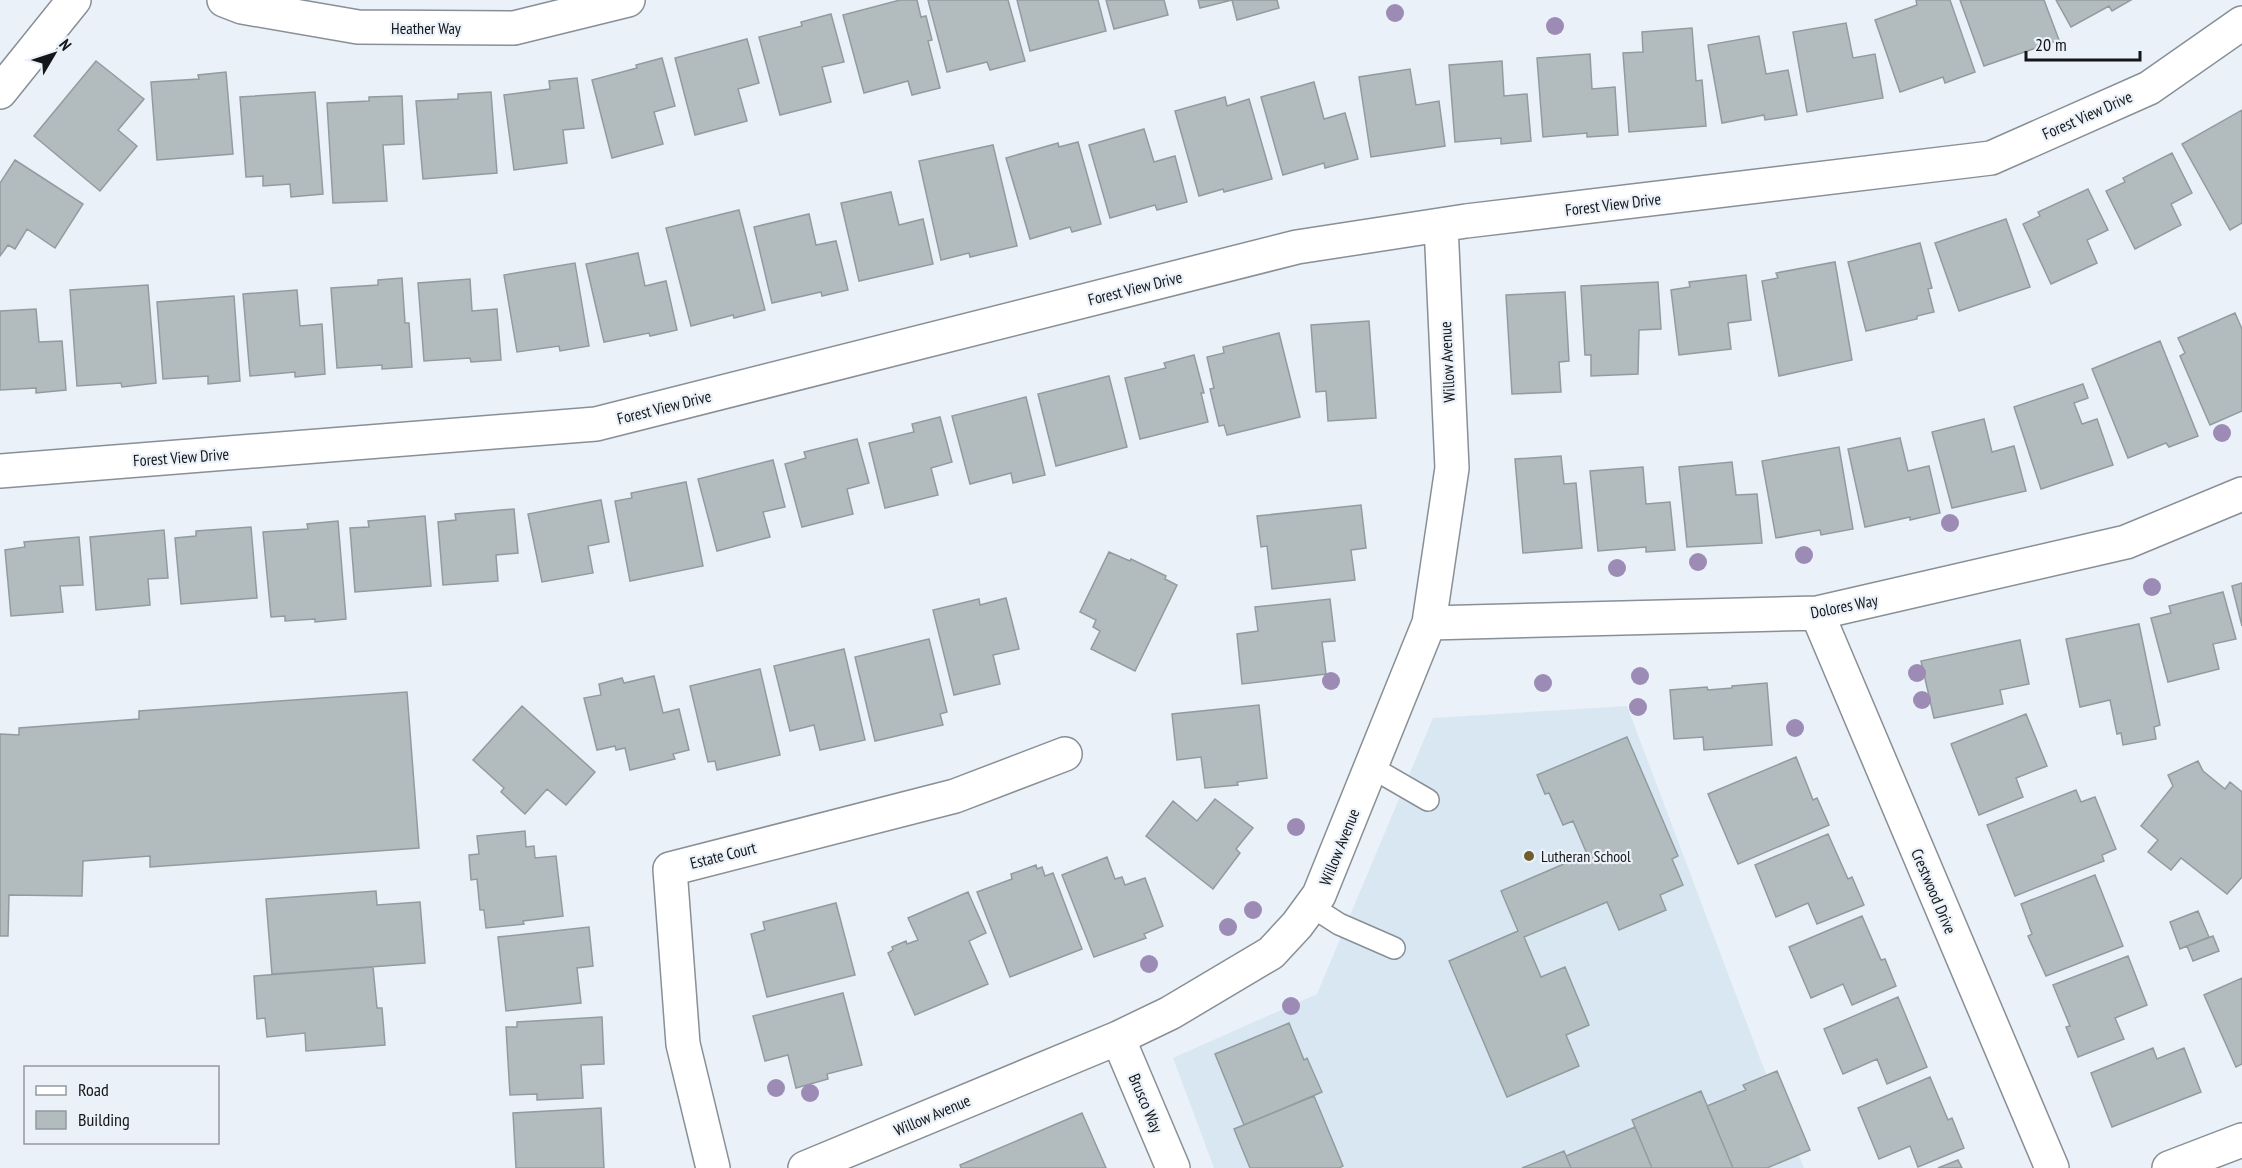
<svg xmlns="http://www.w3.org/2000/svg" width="2242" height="1168" font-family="'PT Sans Narrow',sans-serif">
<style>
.built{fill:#d9e7f3}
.building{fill:#b2bcbf;stroke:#929c9f;stroke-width:1.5}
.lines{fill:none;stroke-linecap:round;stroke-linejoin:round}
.lane-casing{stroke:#888f95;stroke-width:24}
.street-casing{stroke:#888f95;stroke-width:36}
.lane{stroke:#fff;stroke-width:21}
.street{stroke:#fff;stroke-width:33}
.tree{fill:#9c8bb5}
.poi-dot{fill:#6f5e2c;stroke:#eaf1f8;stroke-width:2}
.labels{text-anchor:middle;stroke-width:4.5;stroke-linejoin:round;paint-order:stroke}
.street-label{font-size:16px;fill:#141619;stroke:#eaf1f8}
.poi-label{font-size:16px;fill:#141619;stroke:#eaf1f8;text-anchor:start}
</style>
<rect width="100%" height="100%" fill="#eaf1f8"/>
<path class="built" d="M1627,706l134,355 43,107h-590l-41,-110 144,-64 116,-276z"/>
<path class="building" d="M900,0h17l4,17 5,-1 6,24 -4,1 12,47 -28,7 -4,-14 -44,12 -21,-78z
M928,0h80l17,61 -35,9 -3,-8 -40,10z
M1017,0h81l8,31 -76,20z
M1106,0h58l4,15 -54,14z
M1198,0h79l2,8 -42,12 -5,-20 -32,8z
M1916,0h34l25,72 -30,11 -2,-6 -43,15 -25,-72 42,-15z
M1960,0h84l15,40 -75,26z
M2056,0h75l-19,11 -3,-5 -38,21z
M831,14l13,48 -22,5 9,35 -51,13 -21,-78 43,-11 -1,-4z
M1846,23l7,35 22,-4 8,44 -76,14 -14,-80z
M1692,28l4,53 6,-1 4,46 -77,6 -6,-79 20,-1 -1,-20z
M1759,36l7,38 22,-4 9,45 -32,5 -1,-5 -42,8 -14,-78z
M747,39l12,44 -21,6 9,32 -52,14 -20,-77z
M1590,54l2,35 23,-2 3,48 -31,2v-4l-44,4 -6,-79z
M662,58l13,48 -21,6 9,32 -51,14 -20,-78 45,-12 -1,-3z
M96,61l48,38 -26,31 19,16 -37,45 -66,-55z
M1502,61l2,35 23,-2 4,47 -30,3v-6l-46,4 -6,-77z
M1410,69l6,36 23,-4 6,45 -74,11 -12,-80z
M226,72l7,82 -76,6 -6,-78 48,-3 -1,-4z
M577,78l7,50 -21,2 4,33 -53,7 -10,-75 46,-6 -1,-8z
M1314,82l10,37 21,-6 13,46 -33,9 -1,-5 -41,12 -22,-78z
M315,92l8,102 -32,3 -1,-13 -27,2v-10l-17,1 -6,-80z
M491,92l6,81 -74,6 -7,-78 42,-2v-5z
M402,96l2,48 -21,1 4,56 -54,2 -6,-100 42,-2v-4z
M1225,97l2,9 22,-7 23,80 -48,13 -1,-3 -24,7 -24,-85z
M2242,110v113l-12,7 -48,-86z
M1144,129l10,33 21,-6 12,46 -30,8 -2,-5 -45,13 -21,-73z
M1078,142l23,82 -29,8 -2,-5 -40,12 -24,-81 52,-15 1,4z
M993,145l24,101 -47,11 -1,-4 -28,7 -22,-99z
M2172,153l20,40 -21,11 10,21 -46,24 -29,-58 19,-9 -2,-4z
M15,160l68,44 -28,44 -28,-19 -12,20 -7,-4 -8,11v-73z
M2088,189l20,41 -21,10 10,23 -46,21 -28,-60 17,-8 -2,-4z
M891,192l8,33 24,-6 10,45 -74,17 -18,-78z
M739,210l26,100 -31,8 -1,-3 -42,11 -25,-98z
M809,214l7,31 20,-4 12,49 -26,6 -1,-4 -49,11 -18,-76z
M2006,219l24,68 -71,24 -24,-68z
M1920,243l12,45 -4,1 6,23 -17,4v3l-51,12 -18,-69z
M638,253l7,33 21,-5 11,49 -27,6 -1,-3 -45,9 -18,-78z
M1835,262l17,98 -73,16 -17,-95 16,-3 -2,-5z
M575,263l14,83 -29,5 -1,-5 -42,6 -13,-77z
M1746,275l5,45 -23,3 3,26 -52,6 -8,-65 19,-3 -1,-5z
M402,278l3,45h4l3,44 -30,2v-4l-45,3 -6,-80 47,-3v-5z
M470,279l2,32 25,-2 4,51 -30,2 -1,-4 -46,3 -6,-78z
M1658,282l3,47 -22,1 -1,44 -47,2v-21h-6l-4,-69z
M148,285l8,98 -34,4 -1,-4 -44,3 -7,-96z
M297,290l3,36 22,-2 3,50 -30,3v-5l-45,4 -7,-82z
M1565,292l4,69 -10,1 2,30 -49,2 -6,-99z
M234,296l6,85 -32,3v-8l-45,3 -6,-77z
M36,309l3,33 23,-1 4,49 -30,3v-5l-36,2v-79z
M2235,313l7,16v82l-32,14 -30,-69 5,-3 -7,-15z
M1369,321l7,97 -48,3 -2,-30 -10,1 -5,-67z
M1279,333l21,84 -73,18 -3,-10 -5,1 -9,-37 4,-1 -7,-31 17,-4 -1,-6z
M2160,341l38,95 -29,11 -3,-4 -38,15 -36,-89z
M1194,355l10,38h-3l7,29 -68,17 -15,-61 41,-10 -2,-5z
M1109,376l18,71 -71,19 -18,-72z
M2083,384l5,14 -14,5 8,21 15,-5 16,46 -72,24 -27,-82z
M1026,397l19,78 -32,8 -2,-10 -41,11 -18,-68z
M940,417l12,45 -21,6 7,27 -53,13 -16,-65 45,-11 -2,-8z
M1984,419l8,33 22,-6 12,45 -74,17 -20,-76z
M1900,438l8,33 21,-5 11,47 -30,7v-3l-45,10 -17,-78z
M857,439l12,44 -22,6 6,25 -51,13 -17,-63 21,-6 -2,-6z
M1839,447l14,82 -32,6 -1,-5 -44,8 -14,-77z
M1561,456l3,28 12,-1 6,65 -59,5 -8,-94z
M773,460l12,47 -22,5 7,25 -53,14 -19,-72z
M1732,462l4,33 21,-1 5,49 -75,4 -8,-80z
M1643,467l3,37 24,-2 5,48 -29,2v-5l-48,4 -8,-80z
M686,482l17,84 -73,15 -15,-80 17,-3 -1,-5z
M601,500l8,42 -21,4 5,27 -51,9 -14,-68z
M1361,505l5,43 -15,2 4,30 -83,9 -5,-43 -6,1 -4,-31z
M514,509l4,44 -22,2 2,26 -55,4 -5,-63 18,-2 -1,-6z
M425,516l6,70 -76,6 -5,-64 19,-1 -1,-6z
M338,521l8,98 -31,3v-3l-30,2v-5l-14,1 -8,-85 45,-3 -1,-5z
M251,527l6,71 -76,6 -6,-66 21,-2v-5z
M164,530l4,48 -20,1 2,26 -54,5 -6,-73z
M79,537l4,48 -23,1 3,26 -52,4 -6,-66 20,-3 -1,-5z
M1109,552l21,9 1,-2 35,17 -1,3 12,6 -42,86 -44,-22 9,-18 -7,-4 3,-7 -16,-8z
M2242,583v43l-10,-40z
M2223,592l13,47 -23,5 6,25 -51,13 -17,-64 20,-5 -2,-7z
M1006,598l13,51 -26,6 7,29 -46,11 -21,-85 46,-11 1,6z
M1330,599l5,42 -13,1 4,32 -84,10 -5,-50 21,-3 -3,-24z
M2139,624l21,101 -6,2 2,12 -33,6 -2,-12 -4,1 -7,-34 -30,7 -14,-68z
M929,639l18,73 -7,2 3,11 -68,16 -20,-84z
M2020,640l9,44 -29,6 3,14 -69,14 -13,-57z
M844,649l21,91 -45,10 -6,-25 -24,6 -16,-65z
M760,669l20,86 -63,15 -2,-9 -7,1 -18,-76z
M654,676l9,37 16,-4 10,41 -16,4 2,5 -45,11 -5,-22 -9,2 -1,-4 -18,4 -13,-52 17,-3 -2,-11 23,-6 2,5z
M1767,683l5,62 -68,5 -1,-13 -29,2 -4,-49 37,-3 1,3 24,-2v-2z
M407,692l12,156 -269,19v-11l-67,5 -1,35 -73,-1 -1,41h-8v-202l19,1v-7l120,-9v-8z
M1259,705l8,73 -30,4 1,3 -33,3 -4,-31 -24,3 -5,-46z
M522,706l73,66 -29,33 -19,-16 -22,25 -24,-22 3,-4 -31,-28z
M2026,714l21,52 -31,12 7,19 -44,18 -28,-71z
M1627,737l51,119 -6,3 11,26 -23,10 6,15 -47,20 -12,-28 -83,35 17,40 24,-10 24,58 -23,10 13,31 -72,31 -58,-136 69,-30 -17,-40 86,-37 -14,-33 -10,4 -14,-32 -4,1 -8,-19z
M1796,757l17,43 4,-2 12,27 -91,39 -30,-70z
M2198,761l5,10 22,18 5,-7 12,10v85l-15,17 -46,-36 -10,12 -23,-18 10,-12 -17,-14 32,-40 -5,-11z
M2076,790l5,12 14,-5 21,52 -14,6 2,6 -89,35 -28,-71z
M1215,799l38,29 -17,21 4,4 -27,36 -67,-53 27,-35 24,20z
M525,831l1,16 8,-1 1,12 21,-2 7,60 -40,5 1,3 -38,4 -2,-18h-4l-3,-31 -6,1 -2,-25 10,-1 -2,-18z
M1828,834l20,45 4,-2 12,28 -47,19 -9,-21 -32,14 -21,-52z
M1107,857l8,22 7,-2 3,8 20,-7 18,48 -19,8 2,4 -52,19 -32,-82z
M1036,865l1,4 5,-2 3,9 8,-3 29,76 -72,28 -33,-85 35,-13 -1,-5z
M2095,875l28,71 -77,30 -18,-40 4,-2 -11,-30z
M376,891l1,14 43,-3 5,61 -153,11 -6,-75z
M968,892l18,41 -17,8 19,43 -73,31 -27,-62 5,-3 -1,-3 14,-6 1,3 11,-4 -10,-22z
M836,903l19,72 -88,22 -16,-63 14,-4 -2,-8z
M2198,911l11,26 -29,12 -10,-27z
M1862,916l19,44 4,-1 11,27 -44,19 -9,-21 -32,14 -22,-51z
M589,927l4,39 -16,2 4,35 -75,8 -8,-74z
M2213,936l6,15 -26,10 -6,-15z
M2128,956l19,49 -32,13 9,21 -46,18 -12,-30 4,-1 -17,-41z
M373,967l4,41h5l3,37 -79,6 -1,-18 -38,4 -2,-19 -8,1 -3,-43z
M2242,978v86l-6,3 -32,-72z
M843,993l19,72 -35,9 1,5 -32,9 -8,-33 -23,6 -12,-45z
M1898,997l29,70 -40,17 -10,-25 -34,15 -19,-45z
M602,1017l2,47 -23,1 2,33 -46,2v-6l-27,1 -4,-68h11v-5z
M1289,1023l15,37 3,-2 15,34 -78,33 -29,-71z
M2153,1048l4,11 27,-11 17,44 -89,35 -21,-54z
M1777,1071l33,79 -43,18h-34l-26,-62 39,-16 -3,-5z
M1930,1077l18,43 4,-2 12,30 -46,19 -8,-21 -31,13 -21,-51z
M1701,1091l32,77h-81l-20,-48z
M1314,1096l29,70 -4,2h-89l-16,-39z
M601,1108l3,60h-88l-3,-55z
M1082,1113l24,55h-145l-1,-3z
M1635,1127l17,41h-81l-5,-12z
M1564,1151l7,17h-49z
M1958,1160l4,8h-24z"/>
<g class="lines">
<defs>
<path id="lane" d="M1371,767l57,33
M1311,906l28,18 55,24"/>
<path id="street" d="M224,0l18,7 116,20 156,1 114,-28
M0,92l74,-92
M0,471l596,-47 701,-177 169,-26 525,-63 158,-70 93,-65
M1817,613l235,555
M1429,623l388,-10 309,-71 116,-48
M1118,1038l55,130
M713,1168l-30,-124 -13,-175 285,-73 110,-42
M805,1168l313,-130 52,-25 101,-60 26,-28 22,-30 110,-272 23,-155 -11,-243
M2169,1168l73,-28"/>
</defs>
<use href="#lane" class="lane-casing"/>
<use href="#street" class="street-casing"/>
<use href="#lane" class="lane"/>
<use href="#street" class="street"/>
</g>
<g class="tree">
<circle cx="1395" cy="13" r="9"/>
<circle cx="1555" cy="26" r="9"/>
<circle cx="2222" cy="433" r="9"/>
<circle cx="1950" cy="523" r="9"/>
<circle cx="1804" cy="555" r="9"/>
<circle cx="1698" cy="562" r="9"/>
<circle cx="1617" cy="568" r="9"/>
<circle cx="2152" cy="587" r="9"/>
<circle cx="1917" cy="673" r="9"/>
<circle cx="1640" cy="676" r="9"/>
<circle cx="1331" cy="681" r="9"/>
<circle cx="1543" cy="683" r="9"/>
<circle cx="1922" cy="700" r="9"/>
<circle cx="1638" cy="707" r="9"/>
<circle cx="1795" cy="728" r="9"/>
<circle cx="1296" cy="827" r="9"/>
<circle cx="1253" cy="910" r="9"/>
<circle cx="1228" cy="927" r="9"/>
<circle cx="1149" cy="964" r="9"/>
<circle cx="1291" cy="1006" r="9"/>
<circle cx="776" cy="1088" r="9"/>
<circle cx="810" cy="1093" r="9"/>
</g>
<circle class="poi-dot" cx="1529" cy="856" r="6"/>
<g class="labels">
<g class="street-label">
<text x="426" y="34">Heather Way</text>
<text transform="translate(2087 115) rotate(-24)" y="6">Forest View Drive</text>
<text transform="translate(1613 204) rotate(-7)" y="6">Forest View Drive</text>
<text transform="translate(1135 288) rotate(-14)" y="6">Forest View Drive</text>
<text transform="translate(1447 362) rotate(-93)" y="6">Willow Avenue</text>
<text transform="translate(664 407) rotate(-14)" y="6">Forest View Drive</text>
<text transform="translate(181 457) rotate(-4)" y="6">Forest View Drive</text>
<text transform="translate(1844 606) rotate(-11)" y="6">Dolores Way</text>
<text transform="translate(1339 847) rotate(-68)" y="6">Willow Avenue</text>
<text transform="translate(723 855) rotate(-14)" y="6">Estate Court</text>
<text transform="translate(1934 891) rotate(67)" y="6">Crestwood Drive</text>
<text transform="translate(1146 1103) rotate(67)" y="6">Brusco Way</text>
<text transform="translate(932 1115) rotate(-23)" y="6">Willow Avenue</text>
</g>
<g class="poi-label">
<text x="1541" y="862">Lutheran School</text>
</g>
</g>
<rect x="24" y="1066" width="195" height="78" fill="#eaf1f8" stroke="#94999f" stroke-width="1.5"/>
<rect x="36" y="1086" width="30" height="9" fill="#ffffff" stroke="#94999f" stroke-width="1.5"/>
<text x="78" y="1096" font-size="18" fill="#141619">Road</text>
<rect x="36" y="1111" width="30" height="18" fill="#b2bcbf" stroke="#94999f" stroke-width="1.5"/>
<text x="78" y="1126" font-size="18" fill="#141619">Building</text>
<g transform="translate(54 54) rotate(51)" stroke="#eaf1f8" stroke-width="4.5" paint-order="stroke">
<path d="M0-4.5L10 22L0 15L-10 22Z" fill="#141619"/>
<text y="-9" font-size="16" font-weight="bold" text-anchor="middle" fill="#141619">N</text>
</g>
<path d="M2026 51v9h114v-9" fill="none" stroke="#141619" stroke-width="3"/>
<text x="2035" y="51" font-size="18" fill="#141619" stroke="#eaf1f8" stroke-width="4.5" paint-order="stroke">20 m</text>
</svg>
